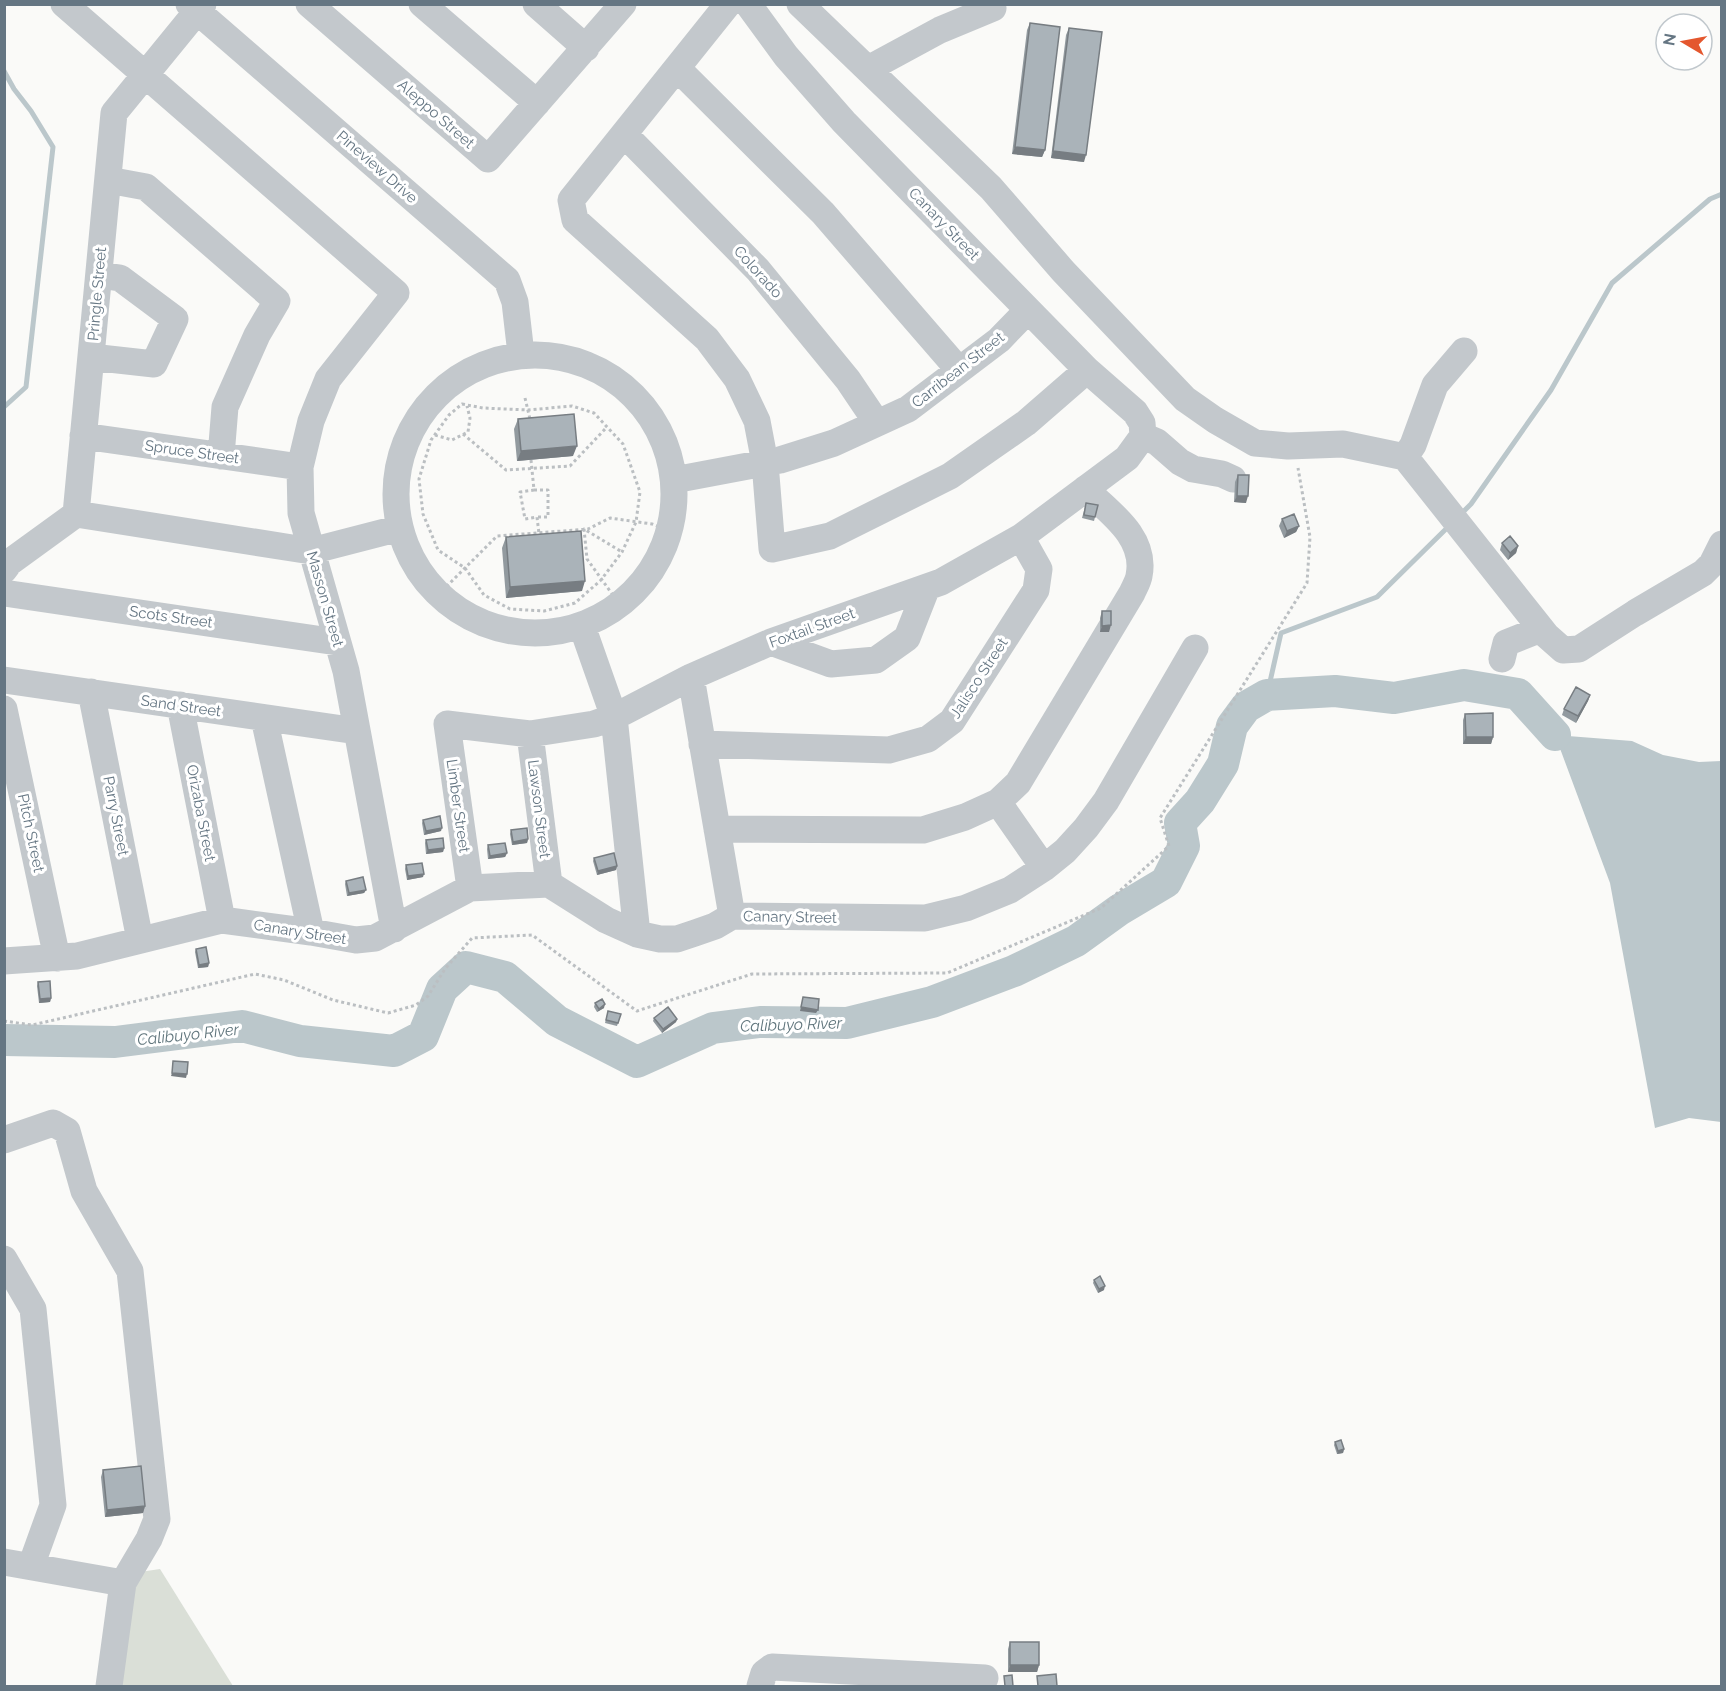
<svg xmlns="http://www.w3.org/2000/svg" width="1726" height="1691" font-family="Raleway,sans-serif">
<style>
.park{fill:#dadfd7}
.water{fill:#bbc7cb}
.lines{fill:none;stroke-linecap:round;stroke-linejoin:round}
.stream{stroke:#bbc7cb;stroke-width:5}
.river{stroke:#bbc7cb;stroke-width:32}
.path{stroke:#bbbfc2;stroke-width:3;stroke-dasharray:3 3;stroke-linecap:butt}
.minor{stroke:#c3c8cc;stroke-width:27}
.wall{fill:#929a9f}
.shaded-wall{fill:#777d82}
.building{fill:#aab3b9;stroke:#777d82;stroke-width:1.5}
.labels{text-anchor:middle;stroke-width:6;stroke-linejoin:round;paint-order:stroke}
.street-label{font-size:15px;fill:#657683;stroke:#fff}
.water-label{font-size:16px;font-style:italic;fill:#60757c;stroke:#fff}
</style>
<rect width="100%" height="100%" fill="#fafaf8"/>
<path class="park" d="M160,1569l73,117h-120l14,-92 13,-22z"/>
<path class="water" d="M1555,735l77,6 31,14 36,7 22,-1v361l-32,-4 -34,10 -45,-245z"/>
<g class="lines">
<path class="stream" d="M4,71l10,18 17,22 22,36 -27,240 -22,20
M1461,514l10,-10 80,-114 61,-107 98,-84 12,-5
M1267,695l14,-62 96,-36 73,-72"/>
<path class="river" d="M4,1040l111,2 127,-16 58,15 94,10 29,-15 19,-47 24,-22 39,10 52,44 80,41 76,-34 47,-6 87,1 85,-21 82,-31 62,-30 43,-31 47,-28 18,-36 -4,-23 20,-22 23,-37 9,-38 14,-19 21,-12 68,-4 59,7 70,-13 54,9 37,41"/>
<path class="path" d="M525,398l5,21
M462,404l21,4 45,2 44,-4 22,7 29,31 17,48 -4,30 -14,30 -21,28 -26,23 -31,8 -34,-2 -26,-14 -19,-27 -27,-18 -15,-36 -4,-35 12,-39 18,-25z
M463,434l43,36 64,-4 37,-39
M435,435l17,5 16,-8 2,-14 -3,-12
M531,460l3,30 -14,2 5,27 12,-2 2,17
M534,490h14v27h-11
M438,595l59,-59 91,-7 22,-11 42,6 18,7
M620,605l-33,-46 -3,-30 38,23
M4,1021l28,4 223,-51 29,6 49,20 55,13 28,-8 12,-9 17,-27 27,-31 60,-3 105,76 115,-37 195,-1 154,-65 68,-62 -9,-28 147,-235 3,-46 -12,-69"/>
<path class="minor" d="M64,4l332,289 -68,86 -17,42 -11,46 1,46 45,158 48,258
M189,4l318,276 8,22 6,52
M309,4l179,155 135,-155
M422,4l115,99
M536,4l50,44
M728,4l-157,196 4,20 132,119 30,40 20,42 8,42 7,86 58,-13 120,-60 76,-53 61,-53
M748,4l38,52 58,66 243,248 48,42 7,11 1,13
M800,4l191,184 72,83 122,128 30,21 40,23 33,3 55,-2 62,13 141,178 17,15 16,-1 56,-36 68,-40 9,-9 10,-20
M677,68l146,145 136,157
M868,69l72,-39 53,-22
M624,134l134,136 90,110 29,43
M108,180l38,7 131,114 -20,34 -32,72 -4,49
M396 494a139 139 0 1 1 278 0a139 139 0 1 1-278 0Z
M91,357l63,7 21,-45 -55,-41 -21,-3
M83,436l217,31
M1143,436l14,6 23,20 13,7 29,5 11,5
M1405,457l8,-12 22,-60 29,-34
M674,480l106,-20 54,-17 74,-34 91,-69 29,-30
M76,514l235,37 89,-23
M4,570l6,-8 66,-48 38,-401 89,-109
M4,593l333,49
M582,626l32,91 23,217
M771,642l60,22 45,-4 31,-22 20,-51
M1502,659l4,-16 35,-14
M691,677l41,239
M4,680l353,51
M91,692l49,248
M180,705l42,215
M4,709l53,249
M264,718l47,214
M530,734l19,150
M702,744l187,6 39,-11 24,-18 84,-131 3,-21 -18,-32
M998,802l46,66
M717,829l206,1 42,-13 33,-15 20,-19 114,-190c2,-5 6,-11 7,-17 8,-39 -30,-64 -54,-87
M470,888l-23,-164 83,10 64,-10 20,-7 77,-40 80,-35 170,-60 80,-45 106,-79 16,-22
M4,961l73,-5 145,-36 89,12 45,8 19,-2 95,-50 79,-4 57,36 31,14 23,5h17l18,-6 20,-7 17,-10 193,2 41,-10 44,-18 34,-22 21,-17 21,-23 20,-27 89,-153
M4,1140l49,-17 14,8 17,60 46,80 27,248 -8,20 -26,44 -14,103
M4,1259l29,50 20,196 -22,61
M4,1562l119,21
M760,1686l4,-13 8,-6 213,11"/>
</g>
<path class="wall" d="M1030,23l15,127 -3,7 -30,-3 15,-124z
M1069,28l15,134 -33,-4 15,-123z
M518,419l55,37 -56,5 -3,-32z
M1238,475l8,28 -12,-1 1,-20z
M1086,503l9,14 -1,4 -12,-3z
M1282,519l17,7 -3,6 -12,6 -5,-12z
M506,537l76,54 -76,7 -4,-50z
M1502,543l16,3 -2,7 -8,7 -8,-10z
M1102,611l7,21h-9v-14z
M1590,695l-2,6 -12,22 -14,-8 2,-6z
M1465,714l28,23 -2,7h-28v-24z
M423,820l18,11 -17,4 -2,-12z
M511,830l17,9 -1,4 -15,2 -2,-11z
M426,840l18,8 -1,4 -17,2 -1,-11z
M488,845l19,8 -2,4 -17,2 -1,-10z
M594,858l23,8 -1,4 -19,5 -4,-14z
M406,865l17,12 -16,3 -2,-11z
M346,881l20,9 -2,3 -17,3 -2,-12z
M196,949l13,14 -1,4 -10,1 -3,-16z
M38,982l13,16 -1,4 -11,1 -2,-17z
M595,1003l9,5 -7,4 -3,-5z
M608,1011l13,3 -4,12 -12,-3z
M654,1018l23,1 -1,3 -14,11 -9,-12z
M1094,1280l10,10 -6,3 -5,-10z
M1335,1442l9,7 -1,4 -6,1 -3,-9z
M103,1470l42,36 -2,7 -38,4 -4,-40z
M1010,1642l29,23 -2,7h-29v-23z"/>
<path class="shaded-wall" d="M1015,147l30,3 -3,7 -30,-3z
M1053,151l33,4 -2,7 -33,-4z
M577,446l-4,10 -56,5 4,-10z
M1237,496h11l-2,7 -12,-1z
M1299,526l-3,6 -12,6 3,-7z
M1518,546l-2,7 -8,7 2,-7z
M585,581l-3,10 -76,7 4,-11z
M1111,625l-2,7h-9l2,-6z
M1590,695l-2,6 -12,22 2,-7z
M1466,737h27l-2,7h-28z
M442,828l-1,3 -17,4 2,-4z
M528,839l-1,4 -15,2 1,-3z
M444,848l-1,4 -17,2 2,-4z
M507,853l-2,4 -17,2 2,-3z
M617,866l-1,4 -19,5 1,-4z
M424,874l-1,3 -16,3 1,-4z
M366,890l-2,3 -17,3 2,-3z
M209,963l-1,4 -10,1 1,-3z
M51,998l-1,4 -11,1 1,-4z
M605,1004l-1,4 -7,4 2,-3z
M801,1007l17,3 -2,3 -16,-2z
M677,1019l-1,3 -14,11 1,-4z
M172,1073l15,1 -1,4 -15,-2z
M1105,1286l-1,4 -6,3 1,-4z
M1344,1449l-1,4 -6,1 1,-3z
M145,1506l-2,7 -38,4 2,-7z
M1010,1665h29l-2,7h-29z"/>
<path class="building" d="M1030,23l30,4 -15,123 -30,-3z
M1069,28l33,4 -16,123 -33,-4z
M574,414l3,32 -56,5 -3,-32z
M1238,475h11l-1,21h-11z
M1086,503l12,2 -3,12 -11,-2z
M1294,514l5,12 -12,5 -5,-12z
M581,531l4,50 -75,6 -4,-50z
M1510,536l8,10 -8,7 -8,-10z
M1102,611h9v14l-9,1z
M1576,687l14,8 -12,21 -14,-7z
M1493,713v24h-27l-1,-23z
M440,816l2,12 -16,3 -3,-11z
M527,828l1,11 -15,3 -2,-12z
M443,838l1,10 -16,2 -2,-10z
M505,843l2,10 -17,3 -2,-11z
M614,853l3,13 -19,5 -4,-13z
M422,863l2,11 -16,2 -2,-11z
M363,877l3,13 -17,3 -3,-12z
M206,947l3,16 -10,2 -3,-16z
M50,981l1,17 -11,1 -2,-17z
M803,997l16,2 -1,11 -17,-3z
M602,999l3,5 -6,5 -4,-6z
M668,1007l9,12 -14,10 -9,-11z
M608,1011l13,3 -3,9 -12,-3z
M173,1061l15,1 -1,12 -15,-1z
M1100,1276l5,10 -6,3 -5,-9z
M1341,1440l3,9 -6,2 -3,-9z
M141,1466l4,40 -38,4 -4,-40z
M1010,1642h29v23h-29z
M1056,1674l1,12h-19l-1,-10z
M1012,1675l1,11h-8l-1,-10z"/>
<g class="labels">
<g class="street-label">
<text transform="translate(436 114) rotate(41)" y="5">Aleppo Street</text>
<text transform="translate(377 167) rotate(41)" y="5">Pineview Drive</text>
<text transform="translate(944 224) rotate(46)" y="5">Canary Street</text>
<text transform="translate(758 272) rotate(48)" y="5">Colorado</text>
<text transform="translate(97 294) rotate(-85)" y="5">Pringle Street</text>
<text transform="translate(958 370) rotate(-38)" y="5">Carribean Street</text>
<text transform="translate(192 452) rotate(8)" y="5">Spruce Street</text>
<text transform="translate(325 599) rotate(74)" y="5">Masson Street</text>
<text transform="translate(171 617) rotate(8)" y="5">Scots Street</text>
<text transform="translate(812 628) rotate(-20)" y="5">Foxtail Street</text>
<text transform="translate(979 678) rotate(-57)" y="5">Jalisco Street</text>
<text transform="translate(181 706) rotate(8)" y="5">Sand Street</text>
<text transform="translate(458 806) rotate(82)" y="5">Limber Street</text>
<text transform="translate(539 809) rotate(83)" y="5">Lawson Street</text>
<text transform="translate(201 813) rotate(79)" y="5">Orizaba Street</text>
<text transform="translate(116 816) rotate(79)" y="5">Parry Street</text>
<text transform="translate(31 833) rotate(78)" y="5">Pitch Street</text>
<text transform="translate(790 917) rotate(1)" y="5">Canary Street</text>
<text transform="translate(300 932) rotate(9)" y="5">Canary Street</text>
</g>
<g class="water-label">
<text transform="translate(791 1024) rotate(-2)" y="6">Calibuyo River</text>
<text transform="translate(188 1034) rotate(-6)" y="6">Calibuyo River</text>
</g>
</g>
<rect width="1726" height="1691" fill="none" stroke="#657683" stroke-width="12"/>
<g transform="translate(1684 42) rotate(280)"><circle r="28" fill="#ffffff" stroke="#c1c8cd" stroke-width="1.5"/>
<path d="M0-4.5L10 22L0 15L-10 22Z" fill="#e4572e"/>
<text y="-9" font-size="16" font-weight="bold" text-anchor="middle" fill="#657683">N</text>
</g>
</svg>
